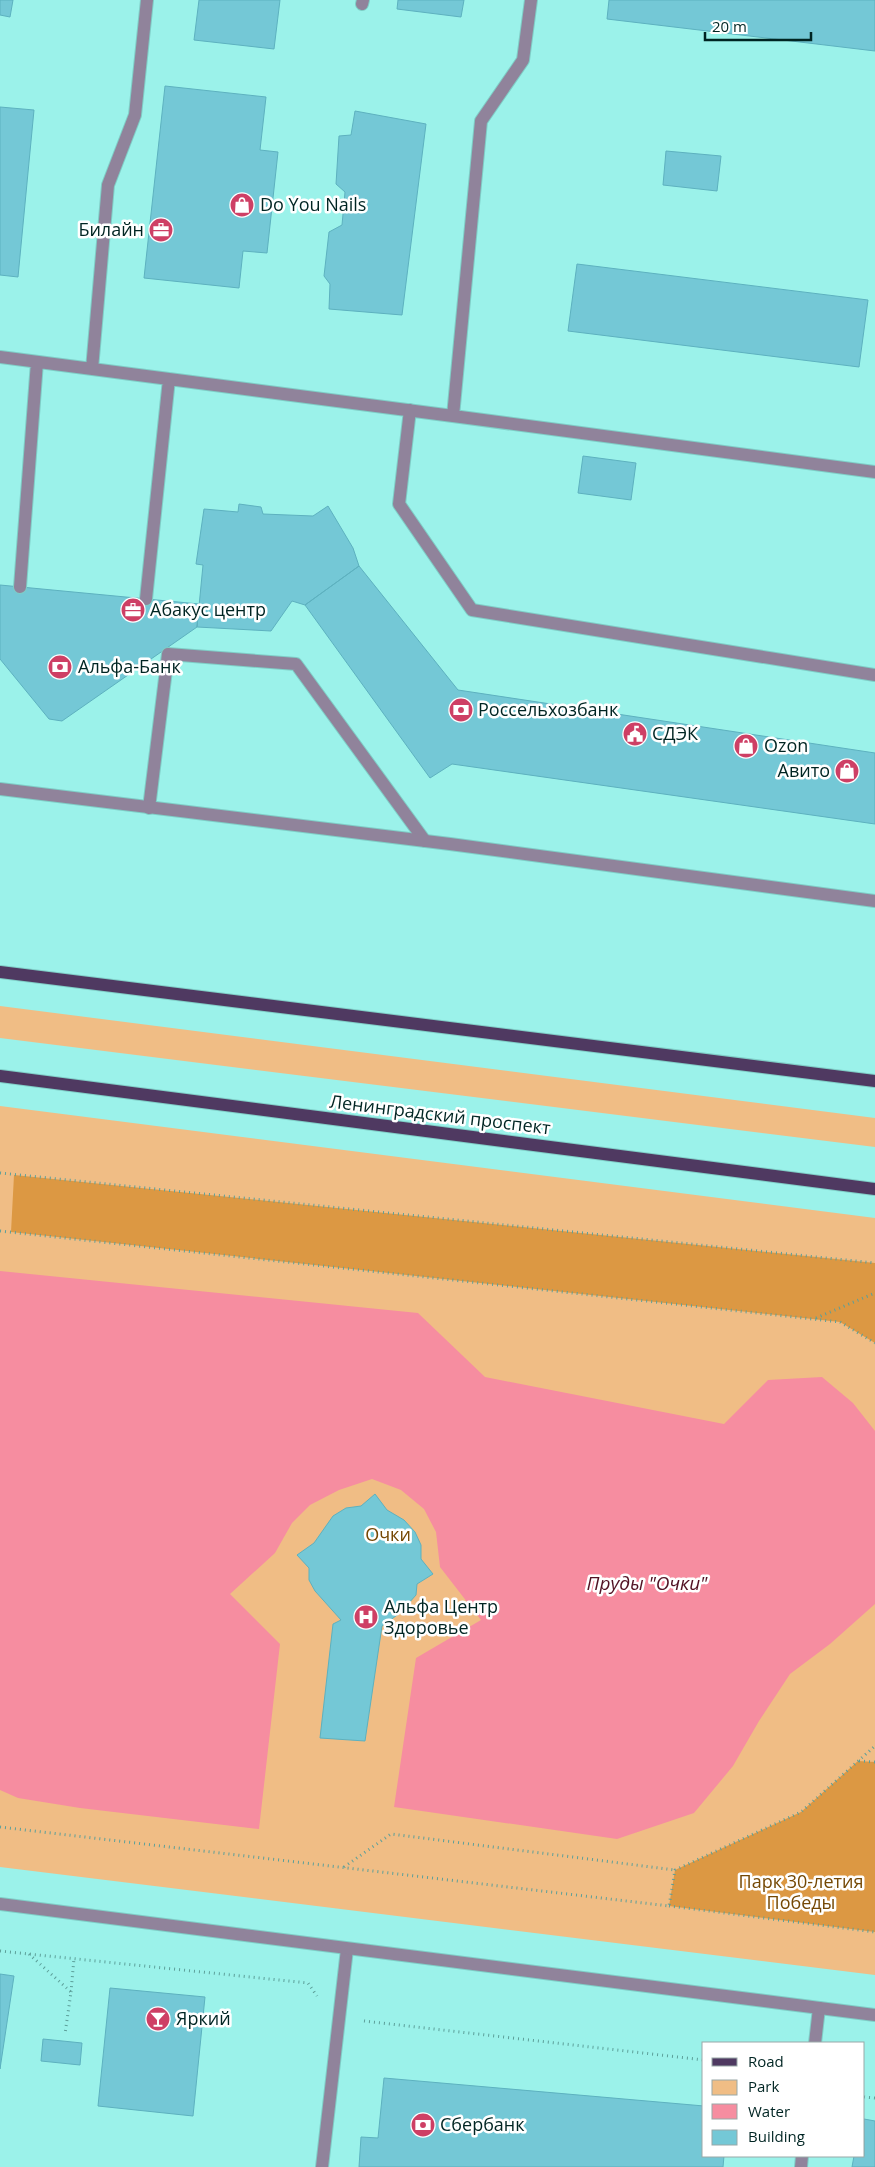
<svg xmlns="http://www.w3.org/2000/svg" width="875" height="2167" font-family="'Open Sans',sans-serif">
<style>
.green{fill:#f0bd85}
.forest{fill:#dc9843}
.water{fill:#f68da0}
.building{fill:#74c8d6;stroke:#5db1bf}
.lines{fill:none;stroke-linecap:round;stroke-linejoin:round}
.lane-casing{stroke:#7fcdc6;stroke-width:14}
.street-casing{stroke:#7fcdc6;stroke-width:14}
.primary-casing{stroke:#7fcdc6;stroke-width:14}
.path{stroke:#5c9f99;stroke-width:3;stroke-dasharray:1 4;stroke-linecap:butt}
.lane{stroke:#90839b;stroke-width:12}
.street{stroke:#90839b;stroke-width:12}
.primary{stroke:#4f3961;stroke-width:12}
.labels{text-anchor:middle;stroke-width:5;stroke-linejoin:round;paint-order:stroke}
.poi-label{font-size:18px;fill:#002523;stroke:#fff;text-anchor:start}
.street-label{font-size:18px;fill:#002523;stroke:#fff}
.park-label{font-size:18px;fill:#754804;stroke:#fff}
.water-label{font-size:19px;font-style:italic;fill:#521224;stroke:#fff}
</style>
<rect width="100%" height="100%" fill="#9bf2ea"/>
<path class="green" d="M0,1006l875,112v29l-875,-109z
M0,1106l875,112v757l-875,-108z"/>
<path class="forest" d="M14,1175l861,88v80l-35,-21 -829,-90z
M858,1761l17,1v170l-206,-26 6,-36 126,-58z"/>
<path class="water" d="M0,1271l418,42 67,64 239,47 44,-44 54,-3 31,26 22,28v173l-45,40 -40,30 -31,47 -26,45 -39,47 -77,26 -223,-32 22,-149 65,-38 -41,-53 -4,-35 -12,-23 -23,-19 -29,-11 -33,11 -29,15 -18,18 -17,30 -45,41 50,50 -21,185 -179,-21 -62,-10 -18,-8z"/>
<path class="building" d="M0,0h13l-3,17 -10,-2z
M199,0h81l-6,49 -80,-9z
M398,0h66l-3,17 -64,-8z
M609,0h266v51l-268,-32z
M165,86l101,11 -6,53 18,2 -11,101 -24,-2 -4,37 -95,-10z
M0,107l34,3 -16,167 -18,-2z
M355,111l71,13 -24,191 -73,-6 1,-25 -6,-8 5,-44 13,-7 3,-33 -9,-8 3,-48 12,-1z
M666,151l55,5 -4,35 -54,-6z
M577,264l291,36 -9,67 -291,-36z
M583,456l53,7 -5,37 -53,-7z
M239,504l22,3 2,7 50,2 15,-10 25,42 6,18 -54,39 -13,-4 -21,30 -74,-4 6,-62 -7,-1 8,-55 34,3z
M359,566l99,124 417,63v71l-423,-60 -22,14 -125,-173z
M0,585l199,19 -2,23 -135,94 -13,-2 -49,-60z
M375,1494l12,16 17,10 11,12 6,13v14l12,15 -16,10 -1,11 -16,18 -18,13 -17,115 -45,-3 13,-114 8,-4 -26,-29 -6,-11v-12l-12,-13 17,-12 19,-27 13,-8 15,-2z
M0,1974l14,2 -14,93z
M110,1988l95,9 -12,119 -95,-10z
M43,2039l39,4 -2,22 -39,-4z
M384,2078l320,28v50h20l-1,11h-364l2,-30 17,1z
M864,2119l11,2v46h-23l2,-11h10z"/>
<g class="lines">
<defs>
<path id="lane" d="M362,4l1,-4
M0,357l453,59 28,-295 42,-61 8,-60
M92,369l16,-184 27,-70 12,-115
M410,410l-11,94 73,106 403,65
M453,416l422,56
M20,587l17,-225
M146,599l23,-220
M149,808l19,-154 128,10 129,177
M815,2043l4,-35
M322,2167l25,-218
M801,2167l1,-11"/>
<path id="street" d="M0,789l450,55 425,57
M0,1904l875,111"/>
<path id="primary" d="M0,972l875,109
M0,1076l875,113"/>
</defs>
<use href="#lane" class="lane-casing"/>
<use href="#street" class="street-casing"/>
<use href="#primary" class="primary-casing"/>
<path class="path" d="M0,1173l875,90
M0,1231l840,91 35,21
M816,1318l59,-25
M859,1761l16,1
M0,1827l669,79 6,-36 126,-58 74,-66
M344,1867l47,-33 284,36
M669,1906l206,26
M0,1951l308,32 9,13
M29,1954l42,38 -6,42
M71,1992l3,-34
M364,2021l340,39
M864,2097l11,1"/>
<use href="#lane" class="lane"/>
<use href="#street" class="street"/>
<use href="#primary" class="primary"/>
</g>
<defs>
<symbol id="shop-disc" viewBox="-11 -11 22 22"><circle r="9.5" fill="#ce3f65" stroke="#fff"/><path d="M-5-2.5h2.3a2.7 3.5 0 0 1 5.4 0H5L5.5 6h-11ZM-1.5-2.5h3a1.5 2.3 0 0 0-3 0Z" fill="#fff"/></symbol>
<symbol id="office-disc" viewBox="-11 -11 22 22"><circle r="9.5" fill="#ce3f65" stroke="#fff"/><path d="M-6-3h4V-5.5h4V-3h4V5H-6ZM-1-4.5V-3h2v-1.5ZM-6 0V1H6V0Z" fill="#fff"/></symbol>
<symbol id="bank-disc" viewBox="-11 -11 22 22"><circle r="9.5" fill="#ce3f65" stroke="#fff"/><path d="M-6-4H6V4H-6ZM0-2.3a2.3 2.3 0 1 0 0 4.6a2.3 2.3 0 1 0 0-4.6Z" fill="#fff"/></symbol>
<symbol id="civic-disc" viewBox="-11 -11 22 22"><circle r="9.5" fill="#ce3f65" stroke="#fff"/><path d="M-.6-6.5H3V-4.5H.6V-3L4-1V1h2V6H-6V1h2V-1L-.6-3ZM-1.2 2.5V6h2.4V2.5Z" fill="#fff"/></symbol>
<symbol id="hospital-disc" viewBox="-11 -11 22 22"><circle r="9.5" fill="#ce3f65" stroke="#fff"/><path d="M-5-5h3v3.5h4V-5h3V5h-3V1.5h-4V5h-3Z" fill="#fff"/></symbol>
<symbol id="bar-disc" viewBox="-11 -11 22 22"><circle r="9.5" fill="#ce3f65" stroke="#fff"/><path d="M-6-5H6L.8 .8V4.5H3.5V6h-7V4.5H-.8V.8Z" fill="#fff"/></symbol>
</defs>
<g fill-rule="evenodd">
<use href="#shop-disc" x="228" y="191" width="28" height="28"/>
<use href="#office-disc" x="147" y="216" width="28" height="28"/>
<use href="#office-disc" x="119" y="596" width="28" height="28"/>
<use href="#bank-disc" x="46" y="653" width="28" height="28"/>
<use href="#bank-disc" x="447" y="696" width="28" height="28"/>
<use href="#civic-disc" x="621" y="720" width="28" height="28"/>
<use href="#shop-disc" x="732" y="732" width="28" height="28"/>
<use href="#shop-disc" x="833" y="757" width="28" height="28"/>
<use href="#hospital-disc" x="352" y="1603" width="28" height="28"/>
<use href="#bar-disc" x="144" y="2005" width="28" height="28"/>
<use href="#bank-disc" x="409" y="2111" width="28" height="28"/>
</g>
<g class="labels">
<g class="poi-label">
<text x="260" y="211">Do You Nails</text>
<text x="144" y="236" text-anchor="end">Билайн</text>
<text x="150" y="616">Абакус центр</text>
<text x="78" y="673">Альфа-Банк</text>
<text x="478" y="716">Россельхозбанк</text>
<text x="652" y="740">СДЭК</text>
<text x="764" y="752">Ozon</text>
<text x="830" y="777" text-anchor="end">Авито</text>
<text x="384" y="1613">Альфа Центр<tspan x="384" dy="21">Здоровье</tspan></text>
<text x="176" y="2025">Яркий</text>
<text x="440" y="2131">Сбербанк</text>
</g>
<g class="street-label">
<text transform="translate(440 1115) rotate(7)" y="6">Ленинградский проспект</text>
</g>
<g class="park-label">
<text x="388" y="1541">Очки</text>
<text x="801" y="1888">Парк 30-летия<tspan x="801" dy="21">Победы</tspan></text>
</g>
<g class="water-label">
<text x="647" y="1590">Пруды "Очки"</text>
</g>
</g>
<rect x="702" y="2042" width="162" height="115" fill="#ffffff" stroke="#99a8a7"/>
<rect x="712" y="2058" width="25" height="8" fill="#4f3961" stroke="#99a8a7"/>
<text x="748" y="2067" font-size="15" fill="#002523">Road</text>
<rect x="712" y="2080" width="25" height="15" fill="#f0bd85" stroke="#99a8a7"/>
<text x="748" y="2092" font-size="15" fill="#002523">Park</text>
<rect x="712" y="2104" width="25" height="15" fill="#f68da0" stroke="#99a8a7"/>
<text x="748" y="2117" font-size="15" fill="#002523">Water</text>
<rect x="712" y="2130" width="25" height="15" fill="#74c8d6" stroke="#99a8a7"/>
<text x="748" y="2142" font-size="15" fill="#002523">Building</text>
<path d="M705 32v8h106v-8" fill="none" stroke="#002523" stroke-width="2.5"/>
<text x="712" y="32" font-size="15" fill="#002523" stroke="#ffffff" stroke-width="4" paint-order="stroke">20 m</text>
</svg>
